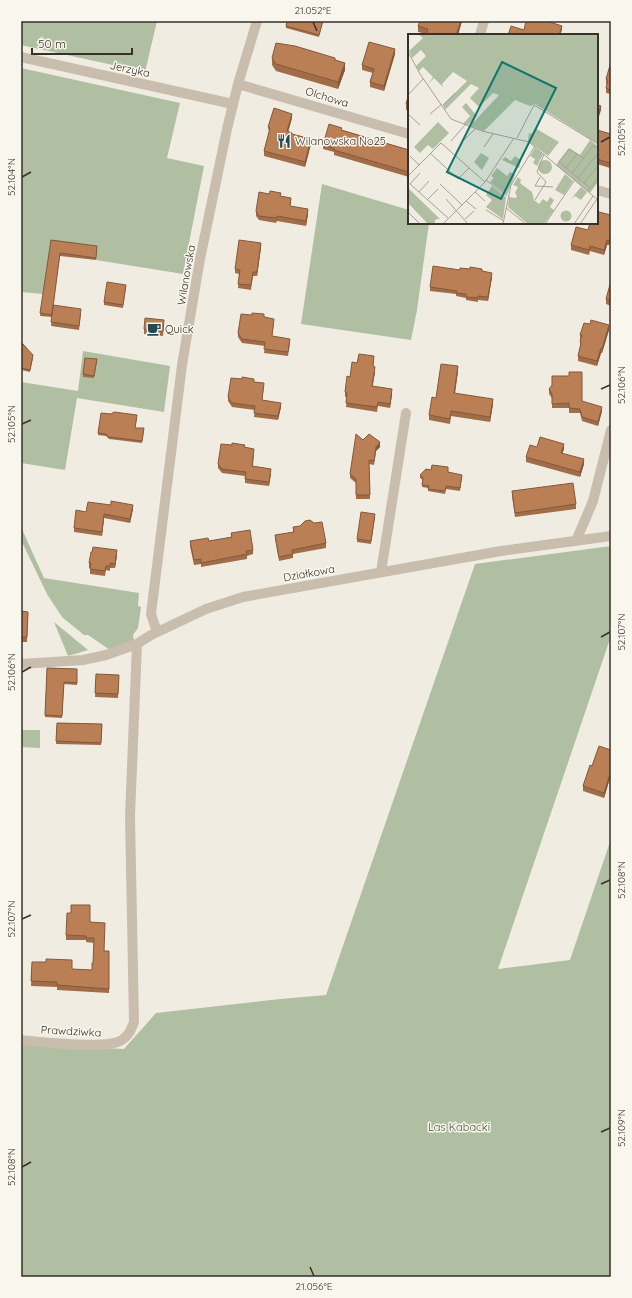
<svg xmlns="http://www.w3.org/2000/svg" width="632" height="1298" font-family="Quicksand,sans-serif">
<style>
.green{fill:#b0bfa2}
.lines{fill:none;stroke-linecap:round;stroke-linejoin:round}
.minor{stroke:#c9bead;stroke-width:10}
.wall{fill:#a16d49}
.shaded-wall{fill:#83593c}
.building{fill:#bb7f55;stroke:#83593c}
.ticks{fill:none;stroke:#38312b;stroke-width:1.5}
.labels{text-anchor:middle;stroke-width:3;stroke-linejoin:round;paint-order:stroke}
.street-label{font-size:11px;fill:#38312b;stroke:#f9f6ed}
.poi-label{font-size:11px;fill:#38312b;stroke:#f9f6ed;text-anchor:start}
.park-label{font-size:11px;fill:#415431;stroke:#f9f6ed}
.inset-road{fill:none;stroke:#a7a198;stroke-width:1}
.view{fill:#0f766e;fill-opacity:0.15;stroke:#0f766e;stroke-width:2}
.inset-edge{fill:none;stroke:#38312b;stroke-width:2}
.neatline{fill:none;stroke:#38312b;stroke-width:1.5}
.ticks-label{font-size:10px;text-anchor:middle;fill:#38312b}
</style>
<rect width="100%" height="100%" fill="#f1ece1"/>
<path class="green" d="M21,21h136l-12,51 -124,-27z
M21,68l159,35 -13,55 37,8 -21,108 -87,-14 1,-11 -46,-7 -8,52 -22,-2z
M322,184l87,26v13h20l-12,87 -6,30 -110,-16z
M83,351l87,15 -6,46 -87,-14 -12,72 -44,-7v-81l57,9z
M21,527l23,51 95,15 -1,13 3,1 -3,21 -5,7 1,5 -24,10 -22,-15h-4l-22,-18 -15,-23 -26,-54z
M611,546v90l-113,333 72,-9 41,-121v438h-590v-233l103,5 32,-36 124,-14 46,-4 149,-431z
M54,622l34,28 -20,6z
M21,730h19v18l-19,-1z"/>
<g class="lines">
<path class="minor" d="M480,35l4,-14
M21,57l212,47
M238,84l171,50
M597,190l14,4
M576,541l17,-40 18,-71
M381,572l25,-159
M157,632l-6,-18 31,-249 18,-106 27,-130 11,-45 19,-63
M21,664l62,-4 23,-5 31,-11 14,-9 55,-26 37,-12 258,-46 110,-15
M21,1040c22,2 85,10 101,0 7,-5 9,-10 12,-18l-4,-206 7,-172"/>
</g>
<path class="wall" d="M323,21l-4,16 -33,-9v-2z
M462,21l-4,14h-32v-1l-8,-2v-6z
M395,54l-11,37 -14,-4v-5l3,-9 -11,-3v-5z
M272,58l63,2 10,10 -7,19 -62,-18 -4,-6z
M611,62v32l-5,-1v-5l1,-4h-1v-5z
M409,93v18l-3,-1v-6z
M292,118l-4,13 4,3 19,10 -6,23 -41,-11v-5l5,-19 -1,-5z
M342,130l67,20v27l-75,-22v-3l-11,-3v-4z
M597,130l14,4 -1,34 -13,-4z
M281,196l10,6 -1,4 18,8 -2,12 -29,-5 -1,2 -17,-3 -3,-4v-5z
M611,215v25l-2,5h-2l-3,10 -14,-4 -1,4 -18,-5v-5l17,-15z
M51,240l46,9 -1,11 -36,-4 -7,49 28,8 -2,17 -28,-4 1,-9 -12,-1z
M261,247l-4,29h-4l-2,14 -13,-2 1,-14 -4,-1v-4z
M460,270l22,1 10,6 -4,24 -10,-1v2l-12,-2v-2l-10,-2v-2l-26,-3v-4z
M611,281v25l-5,-2v-5z
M126,287l-3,21 -19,-3v-3z
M264,317l10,6 -2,13 18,7 -2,13 -24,-3 1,-7 -23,-3 -4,-6v-4z
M164,324l-1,12 -19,-2v-5z
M609,330l-7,23h-1l-4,13 -19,-5v-5l2,-9v-12z
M21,343l12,15 -3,14 -9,-2z
M97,361l-3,17 -11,-1v-3z
M374,361l-1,5 2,6 -3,14 20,8 -2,14 -12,-2 -1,6 -31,-5 1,-10h-2v-5l5,-15 7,-14z
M458,371l-3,23 38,10 -3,18 -39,-6 -1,8 -21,-4v-5l7,-17z
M254,382l10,5 -2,13 19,7 -3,13 -24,-3 1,-7 -23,-3 -4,-6v-4z
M549,389l33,12 20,10 -4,15 -16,-5 -2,-8h-11v-5h-17v-10l-3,-4z
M137,418l-2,10 9,3 -2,12 -33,-4 -3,-3 -8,-1v-2z
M363,440l17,7 -4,4 -2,14 -5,-1 1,35h-14v-16l-6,-5v-4z
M537,447l27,2 -2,4 22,11 -4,13 -54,-15v-5z
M245,448l9,5 -1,13 18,7 -2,13 -24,-3v-7l-23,-3 -4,-5v-4z
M448,472l14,5 -2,14 -14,-2 -1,5 -17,-3v-3l-6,-1 1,-7 -3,-2v-3z
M512,491l64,13v5l-61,8 -3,-21z
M133,509l-3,14 -26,-5 -2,18 -28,-4v-4l12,-16z
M375,517l-4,27 -14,-2v-3z
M293,527l33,16v5l-33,6v4l-14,3 -4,-22v-4l18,-3z
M231,533l22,17v4l-6,2v3l-46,8v-3l-7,1 -4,-19v-5h19l22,-4z
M117,555l-2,13h-5v3l-4,-1 -1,6 -15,-2v-6h-1v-5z
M21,611l7,1 -1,30h-6z
M47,668l30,1v16l-13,-1 -2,34 -17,-1z
M96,674l23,6 -1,18 -23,-1z
M57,723l45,1 -1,21 -45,-1z
M611,750v28h-1l-6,20 -21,-7v-5l9,-20z
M90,922l14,29h5v42l-52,-3v-3l-26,-1 1,-24 40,7 20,1 1,-7 1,-20 -8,-1v-2h-20v-5z"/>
<path class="shaded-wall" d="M461,21h1l-4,14h-2z
M562,26v4l-2,5h-1z
M395,49v5l-11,37v-5z
M345,63v7l-7,19v-7z
M601,106v4l-4,13v-5z
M292,114v4l-5,18v-5z
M311,139v5l-6,23v-5z
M308,209v5l-2,12v-5z
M611,235v5l-2,5v-4z
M607,240v5l-3,10v-5z
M261,243v4l-4,29v-4z
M492,273v4l-4,24v-4z
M609,325v5l-7,23v-4z
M601,348v5l-4,13v-5z
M458,366v5l-4,27v-5z
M375,367v5l-3,19v-5z
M392,389v5l-2,14v-4z
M493,399v5l-3,18v-5z
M281,403v4l-3,13v-4z
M602,407v4l-4,15v-4z
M380,442v5l-4,4 -2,14 2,-18z
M564,444v5l-3,8v-4z
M584,459v5l-4,13v-5z
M271,469v4l-2,13v-4z
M133,505v4l-3,14v-4z
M104,514v4l-2,18v-4z
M117,550v5l-2,13v-4z
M610,774v4l-6,20v-5z"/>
<path class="building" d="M287,21h36l-4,14 -33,-9z
M420,21h41l-5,14h-30l2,-6 -10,-3z
M526,21h21l15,5 -3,9h-53v-1l2,1 3,-9 13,4z
M369,42l26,7 -11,37 -14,-4 4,-13 -12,-4z
M276,43l19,3 40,12v2l10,3 -7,19 -62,-18 -4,-6z
M611,62v28l-5,-2 2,-8 -2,-1z
M409,93v12l-3,-1z
M597,105l4,1 -4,12z
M274,108l18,6 -5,17 5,2v1l19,5 -6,23 -41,-11 6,-23 -2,-1z
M329,124l13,4 -1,2 68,20v22l-75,-22v-2l-11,-3z
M597,130l14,4v26l-1,3 -13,-4z
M270,191l11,2 -1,3 11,2 -1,8 18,3 -2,12 -29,-5 -1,2 -17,-2 -3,-5 3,-19 10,2z
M599,212l12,3v20l-2,6 -2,-1 -3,10 -14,-4 -1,4 -18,-5 5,-18 12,3 2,-7h7v-7z
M51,240l46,6 -1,12 -36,-5 -8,62 -12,-2z
M239,240l22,3 -4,29h-4l-2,13 -13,-1 2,-14 -5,-1z
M433,266l27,4v-2l10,1v-2l12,2v2l10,2 -4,24 -10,-1v2l-12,-1v-3l-10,-1 1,-2 -27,-4z
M611,281v20l-5,-2z
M107,282l19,3 -3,20 -19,-3z
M53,305l28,4 -2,17 -28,-4z
M252,313l12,1v3l10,2 -2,17 18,3 -2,13 -24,-3 1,-7 -23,-3 -4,-6 3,-19 11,1z
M145,318l19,2 -1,11 -19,-2z
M591,320l18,5 -7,24 -1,-1 -4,13 -19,-5 3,-13 -1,-1 2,-7h-2l4,-12 6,1z
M21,343l2,1 10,11 -3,15 -9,-2z
M359,354l15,2 -1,9 2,2 -3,19 20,3 -2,15 -12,-2 -1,5 -31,-4 1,-10 -2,-1 2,-16 3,1 2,-15 5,1z
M85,358l12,1 -3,17 -11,-2z
M441,364l17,2 -4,27 39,6 -3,18 -39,-6 -1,8 -21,-4 3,-18 4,1z
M569,372h13v29l20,6 -4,15 -16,-5 -2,-8 -11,-1v-5l-17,1v-10l-3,-5 3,-4v-9h17z
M242,377l12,2v3l10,1 -2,17 19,3 -3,13 -24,-3 1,-7 -23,-3 -4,-6 3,-19 11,1z
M114,412l23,3 -2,13h9l-2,13 -33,-4 -3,-3 -8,-1 3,-20 10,1z
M356,434l7,6 6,-6 11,8 -4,5 -2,14 -5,-1 1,35h-14v-16l-6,-5z
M540,437l24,7 -3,9 23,6 -4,13 -54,-15 4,-12 7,2z
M232,443l13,2 -1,2 10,2 -2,17 19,3 -2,13 -24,-3 1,-7 -24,-3 -4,-5 3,-20 11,1z
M432,465l16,2v5l14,3 -2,13 -14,-2 -1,5 -17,-2 1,-3 -7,-1 1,-7 -3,-3 6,-6 5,1z
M573,483l3,21 -61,9 -3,-22z
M111,501l22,4 -3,14 -26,-5 -2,18 -28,-4 2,-18 10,2 2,-10 23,3z
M361,512l14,2 -4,27 -14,-2z
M310,520l4,3 8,-1 4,21 -34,7 1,4 -14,3 -4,-22 19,-3 -1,-5 7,-1 5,-5z
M250,530l3,20 -7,1 1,3 -46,9v-4l-7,1 -4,-19 18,-3 1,3 12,-2 11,-2 -1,-4z
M93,547l24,3 -2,14 -5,-1v3h-4l-1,5 -15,-2 1,-6h-2l2,-11h1z
M21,611l7,1 -1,25h-6z
M47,668l30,1v14l-13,-1 -2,34 -17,-1z
M96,674l23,1 -1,19 -23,-1z
M57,723l45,1 -1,19 -45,-2z
M599,746l12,4v24h-1l-6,19 -21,-7 7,-21 2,1z
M71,905h19v17l15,1 -1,28h5v38l-52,-4v-3l-26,-1 1,-19h14v-3l26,1v9l20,1v-7h1l1,-25h-8v-2l-20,-1 1,-22h4z"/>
<path class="ticks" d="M313,22l4,9M601,142l9,-5M22,177l9,-5M601,389l9,-4M22,424l9,-4M601,637l9,-5M22,672l9,-5M601,884l9,-4M22,919l9,-4M601,1132l9,-4M22,1167l9,-5M310,1267l4,9"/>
<defs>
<symbol id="restaurant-bare" viewBox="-9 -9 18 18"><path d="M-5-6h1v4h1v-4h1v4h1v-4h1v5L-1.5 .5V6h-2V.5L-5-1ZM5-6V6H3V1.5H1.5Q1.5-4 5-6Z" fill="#244a56" stroke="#f9f6ed" stroke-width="2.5" paint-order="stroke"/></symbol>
<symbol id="cafe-bare" viewBox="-9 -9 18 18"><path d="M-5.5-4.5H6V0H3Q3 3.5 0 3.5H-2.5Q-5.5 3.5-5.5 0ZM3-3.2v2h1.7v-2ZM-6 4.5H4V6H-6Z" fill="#244a56" stroke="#f9f6ed" stroke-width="2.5" paint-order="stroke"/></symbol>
</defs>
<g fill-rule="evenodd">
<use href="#restaurant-bare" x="274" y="131" width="20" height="20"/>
<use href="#cafe-bare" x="144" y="319" width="20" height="20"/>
</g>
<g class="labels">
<g class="street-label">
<text transform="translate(130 69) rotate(12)" y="4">Jerzyka</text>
<text transform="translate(327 97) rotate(17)" y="4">Olchowa</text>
<text transform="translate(186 275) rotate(-80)" y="4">Wilanowska</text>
<text transform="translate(309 573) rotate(-10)" y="4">Działkowa</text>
<text transform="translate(71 1031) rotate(3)" y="4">Prawdziwka</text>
</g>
<g class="poi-label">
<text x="295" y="145">Wilanowska No25</text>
<text x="165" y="333">Quick</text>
</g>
<g class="park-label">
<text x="459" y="1131">Las Kabacki</text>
</g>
</g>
<g transform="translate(408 34)">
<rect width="190" height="190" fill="#f1ece1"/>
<path d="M10,0h180v110l-63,-40 -5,2 -15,-6 -31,31 -14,-5 29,-31 -6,-2 -14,14 -9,-9 9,-10 -8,-4 -26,26 -2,-5 24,-24 -14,-9 -11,12 1,3 -9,-9 -6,6 5,-7 -10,-10 -4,4 -3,-5 10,-10 -5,-6 -9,8 -3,-7 14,-13zM58,69l11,13 -9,9 -5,-1 7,-8 -8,-9zM30,88l11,11 -16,16 -5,-4 -8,8 -6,-6zM127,94l24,14 -11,14 -20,-15 1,-8 3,1zM182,106l8,6v36l-8,11 -34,-28 13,-17 11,7zM127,114l8,6 -6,12 -4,-3 2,-4 -5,-3zM73,119l8,5 -7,12 -8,-8zM107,122l6,4 -2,8 -17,-8 3,-3 6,4zM130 133a7 7 0 1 1 14 0a7 7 0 1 1-14 0ZM89,134l10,8 3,-4 5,3 -8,20 -17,-13 4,-4 -3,-2zM157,140l8,7 -9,14 -9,-5zM110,143l3,3 -1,3 12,9 2,8 5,4 4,-5 4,3 3,-5 4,3 -4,7 4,3 -10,14h-16l-20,-17 1,-10 7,1 1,-2 -2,-3 3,-6 -5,-2zM84,152l14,11 -3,22 -17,-12 6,-7 -6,-5zM173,153l6,5 -6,8 -6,-4 -4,3zM0,154l32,31h-4l-2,5h-6l-20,-21zM152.5 182a5.5 5.5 0 1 1 11 0a5.5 5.5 0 1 1-11 0Z" fill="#b0bfa2"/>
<path class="inset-road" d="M0,18l12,22 31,45 31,12 47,11 69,58M0,61l15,-16M35,71l12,-12M0,80l12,11M22,80l12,-10M109,104l17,-33 64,39M43,107l14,-16M54,108l13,-13M76,113l9,-13M22,119l28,26 11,-11M2,122l9,9M176,124l-15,-9 -10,13 31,26M158,134l11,-14M12,139l-10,11 38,34M164,139l21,-27 5,2M0,142l33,-33 44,39M132,143l-5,9 18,1M170,144l20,-25M78,146l21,16M176,149l14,-17M32,150l22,21M180,157l10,-12M11,158l10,-11M67,158l10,9M38,165l22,25M19,166l11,-11M127,166l11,-18 -9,-10 7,-18M58,167l10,8M98,174l20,16M78,176l18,11M0,178l12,12M57,185l9,-8M35,190l42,-42 29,-44M95,190l8,-39 24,-39M137,190l29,-43M166,190l19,-28M172,190l17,-25"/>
<path class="view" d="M94,28l54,26 -55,111 -54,-27z"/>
<rect width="190" height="190" class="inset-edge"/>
</g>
<rect width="632" height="1298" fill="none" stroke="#f9f6ed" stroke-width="44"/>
<path d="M32 48v6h100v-6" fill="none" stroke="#38312b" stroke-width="2"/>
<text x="38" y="48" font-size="12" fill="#38312b" stroke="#f9f6ed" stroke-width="3" paint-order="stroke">50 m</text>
<rect x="22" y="22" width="588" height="1254" class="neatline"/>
<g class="ticks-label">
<text x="313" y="14">21.052°E</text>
<text transform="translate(621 137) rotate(-90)" y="4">52.105°N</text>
<text transform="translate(11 177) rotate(-90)" y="4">52.104°N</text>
<text transform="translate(621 385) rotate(-90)" y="4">52.106°N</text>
<text transform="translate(11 424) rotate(-90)" y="4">52.105°N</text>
<text transform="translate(621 632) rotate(-90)" y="4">52.107°N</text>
<text transform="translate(11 672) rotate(-90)" y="4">52.106°N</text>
<text transform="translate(621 880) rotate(-90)" y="4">52.108°N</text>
<text transform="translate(11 919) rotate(-90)" y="4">52.107°N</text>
<text transform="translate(621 1128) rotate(-90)" y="4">52.109°N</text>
<text transform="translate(11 1167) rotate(-90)" y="4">52.108°N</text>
<text x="314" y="1290">21.056°E</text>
</g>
</svg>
